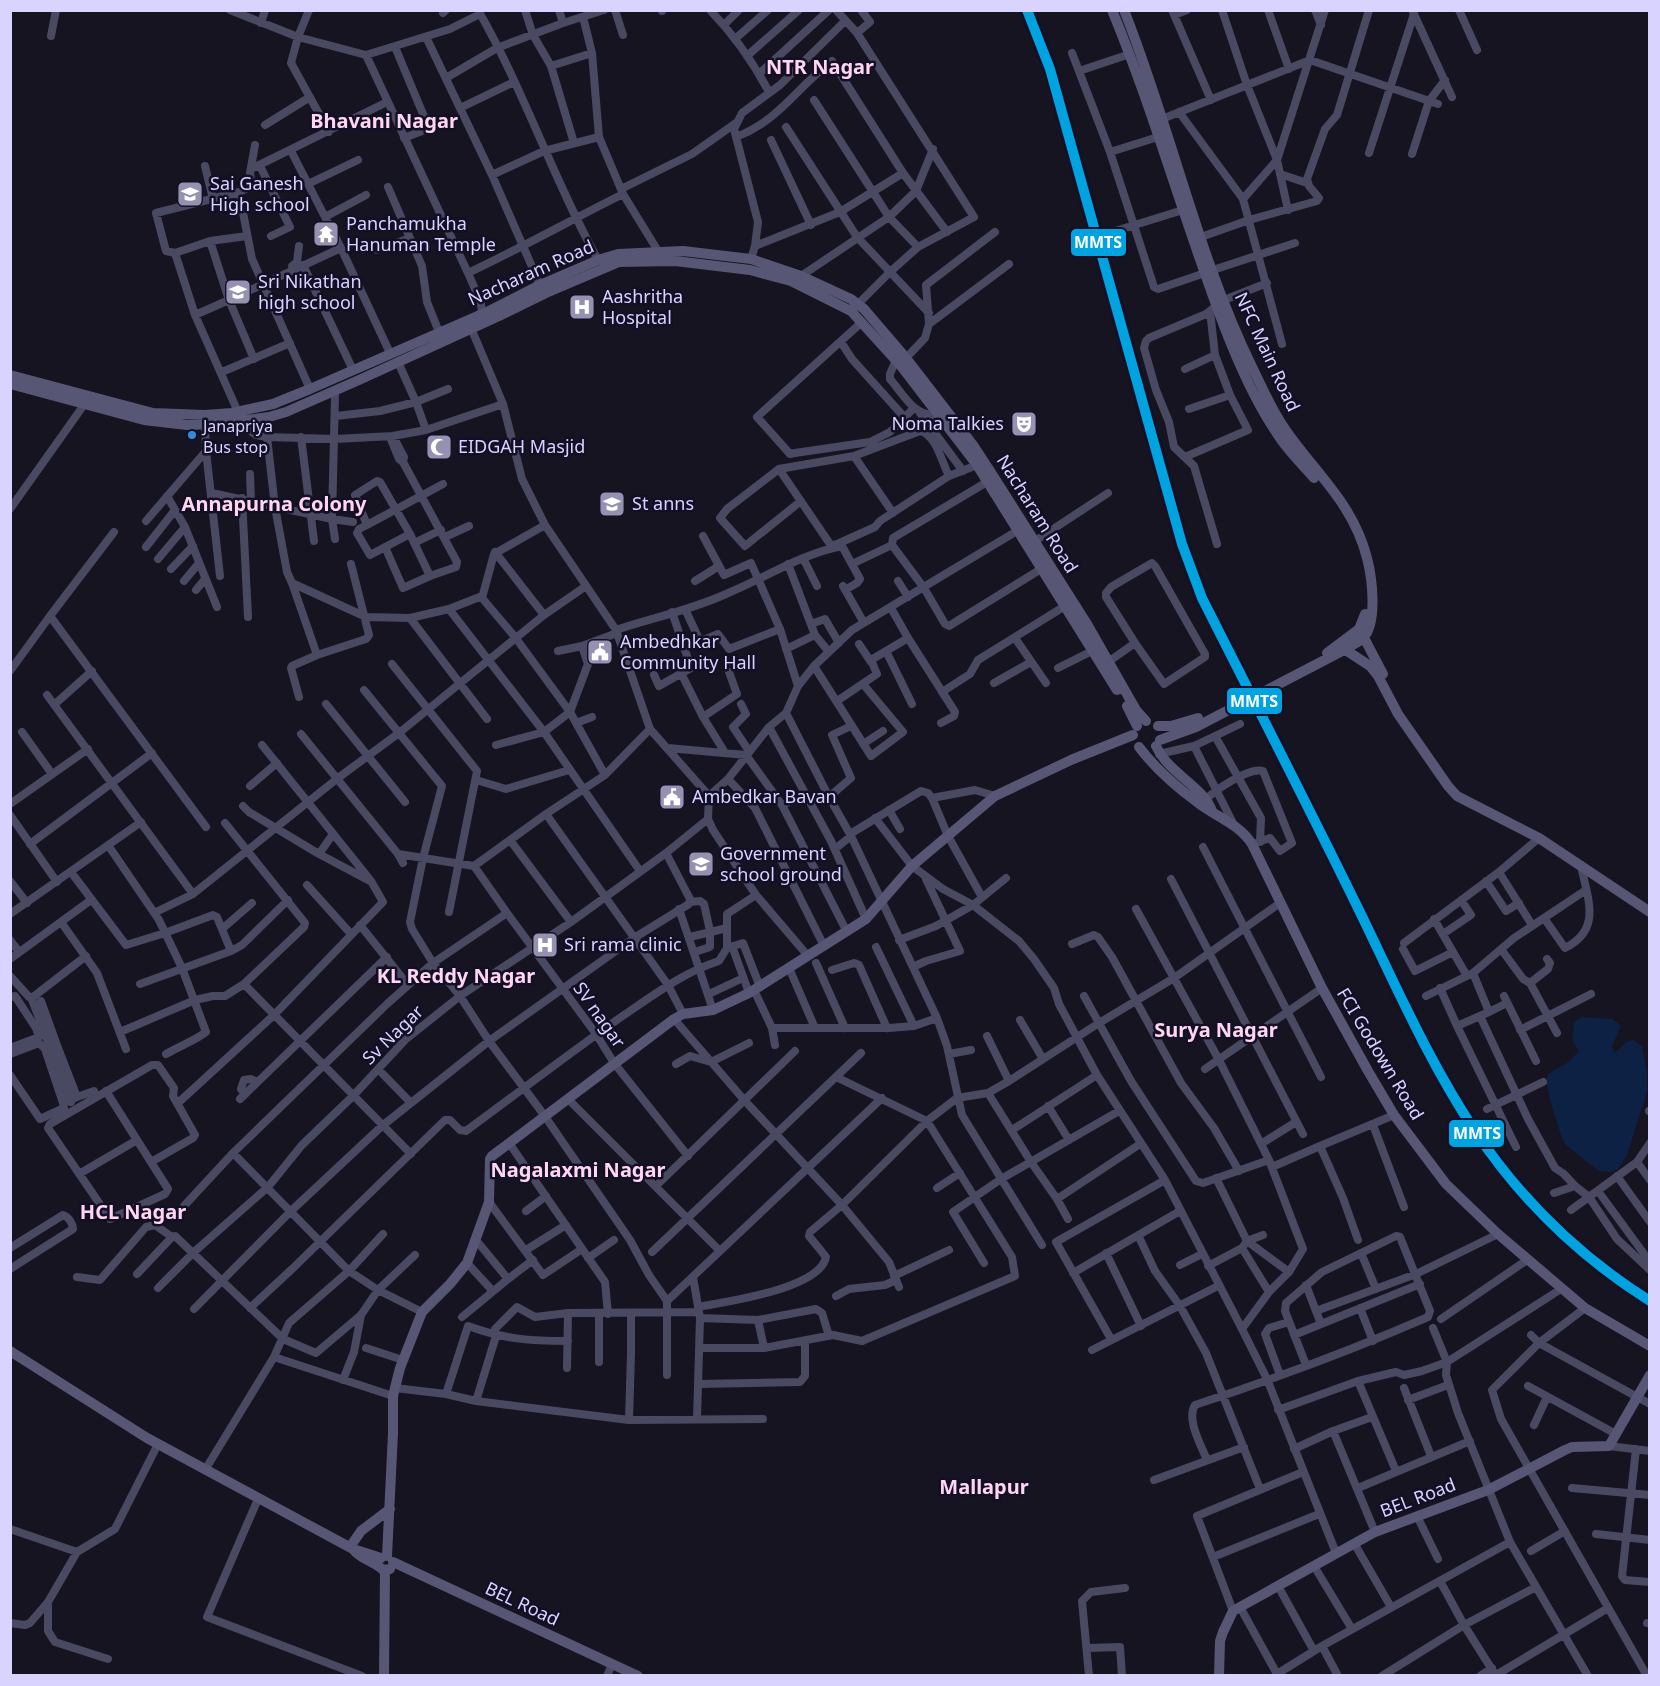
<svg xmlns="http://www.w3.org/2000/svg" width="1660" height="1686" font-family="'Noto Sans',sans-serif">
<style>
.water{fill:#0d2144}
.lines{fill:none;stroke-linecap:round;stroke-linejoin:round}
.street{stroke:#4a4962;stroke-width:8}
.secondary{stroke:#575674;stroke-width:10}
.rail{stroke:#43596b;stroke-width:2;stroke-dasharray:9 8;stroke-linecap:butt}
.rail-1-casing{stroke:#130f26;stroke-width:15}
.rail-1{stroke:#00a3e0;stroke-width:10}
.bus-dot{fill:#338bd7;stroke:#130f26;stroke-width:2}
.labels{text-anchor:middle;stroke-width:5;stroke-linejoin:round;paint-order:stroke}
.bus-label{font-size:16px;fill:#d9d4ff;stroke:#130f26;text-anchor:start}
.poi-label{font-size:18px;fill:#d9d4ff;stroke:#130f26;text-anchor:start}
.street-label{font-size:18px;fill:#d9d4ff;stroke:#130f26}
.neighbourhood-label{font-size:20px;font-weight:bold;fill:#ffd6f0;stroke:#130f26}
.line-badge{stroke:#130f26;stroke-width:2}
.badge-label{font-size:16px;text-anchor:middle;font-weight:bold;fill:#fff}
</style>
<rect width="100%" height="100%" fill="#161421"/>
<path class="water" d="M1582,1017l30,2 9,7 -9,20 2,6 4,-1 8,-9 7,-2 9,6 5,27v19l-20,63 -9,14 -6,3 -13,-1 -33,-26 -4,-7 -11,-34 -5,-24 2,-6 19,-11 12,-12 -7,-11 2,-18z"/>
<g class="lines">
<path class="street" d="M230,10l68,27 68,18 84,-26 30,-15
M309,10l-11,27 -7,26 38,69
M478,10c46,80 75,169 120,250
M525,10l8,25 18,31 23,77
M559,10l4,13
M615,10l8,25
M662,10v1
M710,10c24,25 43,52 59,82
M836,10l21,23 117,184 -56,30 -28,25 -32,32
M1172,10l39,90
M1222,10l25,75 30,75 11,50
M1268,10l21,59
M1315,10l6,15
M1459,10l18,40
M1413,12l39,85
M443,13l3,-3
M1174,15l13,-5
M583,17l9,36
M261,23l4,-13
M724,25l15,-15
M857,33l13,-11 -9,-12
M51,36l5,-26
M426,37l66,138 48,110
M735,39l33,-29
M395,47l33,79 -1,3 -23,9
M1072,53l38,99 44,135 4,2 47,-16
M366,55l102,218 13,30 1,10
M747,56l52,-46
M551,66l41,-13 7,84 24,57 35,57
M1079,71l51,-17
M759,74l70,-64
M446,78l51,-30 66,-25 41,-13
M814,100l75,117 29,30
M460,108l54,-26
M1179,112l64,87 39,145
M1162,119l148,-59 128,44
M265,125l45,-28
M786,127l71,110 72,76
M736,137c44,-17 61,-50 96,-76l71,112 44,59
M771,140l40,85
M291,151l50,97 49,105
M1110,152l48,-15
M1369,153l45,-139
M1412,154l17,-53 16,-21
M205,166l8,33
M260,166l30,61 -19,9
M251,169l136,-67
M1280,174l27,9
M492,175l52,-24 55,-14
M308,184l50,-24
M388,187l34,79 5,36 12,30
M621,189l71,-35 44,-31
M239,192l13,-6 -2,-13 5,-28
M1243,199l34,-39 48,-150
M325,217l41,-22
M1112,232l71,-22
M1201,237l48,-17 68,-19 2,-3 -10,-12 -2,-7 18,-50 12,-14 32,-105
M210,241l19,59 25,59
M755,246l85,-34 63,-39
M377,250l33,-12
M175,253l-9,-2 -10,-38 83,-21 13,67 58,130
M751,259l4,-13 3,-24 -24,-93 8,-16 38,-28 65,-64
M303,265l50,105
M293,269l-1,-3 5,-4 2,-16
M1213,270l82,-27
M468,273c53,-25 103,-53 155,-79
M799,280l2,-4 88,-59 27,-26 17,-42
M1224,300l43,-17
M195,315l34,-15 112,-52
M862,322l-105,95 33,37 5,-1 75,-11 20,-10 24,-24
M929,324l80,-60
M471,328l32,76 19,75 23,46 71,105 34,99 59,67 -1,23 5,11 43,65 52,61
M841,342l11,17 53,59
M906,358l19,-20 4,-14 -3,-39 69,-53
M896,360l-6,14v5c15,17 24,39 50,36
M398,362l18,40 10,28
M1185,369l30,-14
M222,372l68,-29
M335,396l-3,123 21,3
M1189,409l41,-14
M238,412l-43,-97 -20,-62 35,-12 37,-5
M920,413l43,58
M336,416l44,-5 36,-9 32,-13
M236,421l20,14 11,2 68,2 58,-3 33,-6 77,-26
M205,424l1,27 14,125
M267,437l8,70 12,65 5,11 74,34 44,1 39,-9 33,-13
M301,437l13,104
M390,437l9,22 4,3 1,-5 -11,-21
M854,456l66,-25c16,3 22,32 29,45
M1185,457l63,-27 -18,-35 -15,-40 -5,-44
M403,462l54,100 -1,5 -26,9 -20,-42 -30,-52 -3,-1 -22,14 12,30 -8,4 -2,4 13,22 40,-21
M779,469l-52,40 -7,9 25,28 56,-45
M250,474l1,26
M987,482l-94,56 -1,7 32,43 21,36 4,2 92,-57
M212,493l120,26 3,20
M167,496l18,31 32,80
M242,498l6,119
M10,509l76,-107
M893,513l-39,-57 -75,13 51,75 5,1 40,-18 5,-6 69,-45 28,-11
M146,521l60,-70
M367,525l76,-41
M545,525l-51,29 -12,44 33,39 55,75 35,63
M703,536l21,39 27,-12 29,66 18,57
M445,537l24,-11
M1035,541l73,-48
M414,543l27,-13
M1217,544l-23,-78 -20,-19 -5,-25 -13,-32 -12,-42 2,-7 3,-3 57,-24 11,-9
M146,547l29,-37
M385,547l18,41 27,-12
M495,552l49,63
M803,558l14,28
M158,559l27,-32
M788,564l27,71 14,17
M852,564l40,-19
M171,569l22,-23
M184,581l15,-18
M695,581l24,-15
M898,581l10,16
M292,583l25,72
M843,586l21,37
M196,590l9,-11
M891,608l17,30
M449,609l95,123 96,139
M685,609l14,30 2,2 17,-7 11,15 51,-20
M50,616l156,211
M410,618l77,101
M811,624l14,-5 14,24
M616,630c36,-12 75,-20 110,-36 39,-16 75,-40 116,-48l18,33 -3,4 -12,7
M1015,638l31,45
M859,644l12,18
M786,649l29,-14
M558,651l24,-5 35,-13
M886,651l26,53
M1108,662l27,-19 -29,-46v-4l5,-6 41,-24 3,3 50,88v3l-41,27 -29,-41
M392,664l85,107 -28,141
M814,666l57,90 32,-24 -40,-48
M1058,668l34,-17
M10,671l40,-55 64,-84
M681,673l22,44 21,34
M654,675l5,11 32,-18 -19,-56
M994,683l37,-21
M364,690l78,96 -19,72 -13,64 2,7 21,34 27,33 29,45 55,74 86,125 19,35 18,26v74
M942,692l28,-18 8,-14 87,-54
M47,695l146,199
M299,697l-8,-29 1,-2 25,-11 49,-16 3,-4 -18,-71
M837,701l40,-27 -6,-14 37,-22 47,74 -1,4 -13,7
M55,704l37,-33
M326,704l79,98
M741,704l5,10 -13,13 16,24
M786,713l43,84 22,39 86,182 10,28 15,69 80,130
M703,717l34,-23 -8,-22
M576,723l16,-6
M769,727l62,114 35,78
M650,729l-45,46 -59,39 -72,52 33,47 89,121 18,29 74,93
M22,732l30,42
M301,734l97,120 5,9
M1215,736l25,-12
M863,744l20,-13
M496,745l48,-13 26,-20 18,-48 -6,-18
M1194,746l40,79
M668,748l78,7 36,50 65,127
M1159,754l35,-8 21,-10 46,82 -1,24
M728,779l27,29 69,138
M476,780l30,9 63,-19
M250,786l27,-23
M709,796l19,-17 41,-52 17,-14 12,-27 16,-20 38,-36 170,-102
M829,797l22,-19 -19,-43 19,-9
M932,798l43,-8 20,6
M1206,799c11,-10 43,-32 57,-28l29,72 -12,8 -10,-13 -18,6
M10,804l78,-55
M782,805l24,-11
M243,806l6,6 70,42 49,26
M889,810l11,19
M546,814l122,171 15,29
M10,815l47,67
M875,818l37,48 31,23 30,16 46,36 15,18 20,29 5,16 38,71 68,105 77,149 25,50 69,174
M850,834l71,-43 7,2 4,5 16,38 34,61
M510,840l61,82
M30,844l122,-91
M108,845l51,75 23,48 24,64c-12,9 -26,14 -40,22
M1203,847l118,230
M835,849l16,-13
M319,854l14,-20
M398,854l76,12
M71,872l55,73 39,-12 48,-18 4,2 14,34
M1499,872l33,53
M1171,879l132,255
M10,881l17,22
M1486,881l20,30 13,-8
M307,885l44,49
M690,902l10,-1 4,3 6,27v16l-15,5
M679,909l34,101
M1136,909l83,151 50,100 34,89 -14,23 -20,20
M154,913l39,-19 145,-116 61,-45 145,-118 42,-29
M10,914l131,-92
M1544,918l21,30c38,-19 22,-50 16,-83
M61,922l36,51 29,76
M360,925l48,60
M222,929l30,-26
M1443,934l28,-19 -10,-15
M690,937l37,-9
M10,940l9,12
M899,940l37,-14 37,-21 33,-27
M1404,943l95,-71 40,-34
M1072,944l22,-9 4,2 14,20 69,126 33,45 25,43
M732,946l17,47
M876,947l38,79 23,-8
M727,948l16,-5 17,44
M1403,949l12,22 38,-19 -19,-33
M1501,949l22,30 7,4
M1453,952l14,24
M10,959l81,-59
M1547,959l3,4 -2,6 -18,14 27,50
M816,963l29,65
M913,967l13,-6 34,-10 -34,-72
M789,968l26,60
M832,970l22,-7 5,2 28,63
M1473,973l16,39 -32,14 59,121
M10,976l19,21h4l53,-41
M140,984l91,-33 11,-6 46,-45
M244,984l167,170
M1440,988l17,38
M754,990l18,38h117l25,-2
M709,994l34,-16
M1084,996l47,85 65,100 7,2 66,-23
M1426,996l47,-23 41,-35 72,-48
M1504,996l32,65
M10,997l5,-1 21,32 6,-1
M31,997l40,105
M41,1001l17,47
M1489,1012l18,-9
M1480,1016l48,103 27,49 9,6 11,12 14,11 28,42 33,31
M674,1019l71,82 97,104 47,57 10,25
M1020,1020l23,39
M772,1028l3,17
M1520,1030l71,-36
M120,1032l75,-32 18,-4h12l19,-12 60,-57 1,-4 -80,-100
M987,1036l22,45
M10,1048l29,-11 -3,-9
M10,1054l29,-11 6,6
M949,1054l22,-4
M676,1064l14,-8 21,6 38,-19
M378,1069l33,34
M1205,1069l117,-81
M10,1075l30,44 24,-11 -1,-5
M106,1091l62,98 -3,5 -55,25 -62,-91 2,-4 102,-59h6l16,23 -1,8 22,39 -2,3 -42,24
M988,1093l43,69 26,37 11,20
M245,1094l-4,-5 3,-9 7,-1 6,3
M77,1097l-14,6 -18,-54 13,-1 19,49 17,-6
M240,1099l147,-142
M568,1099l152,152
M178,1103l96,-88 109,-113 -12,-21 -109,-136
M1048,1106l21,34
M1487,1109l56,-27
M1649,1111h1
M1373,1125l31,82
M1012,1130l85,-55
M509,1143l96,139 3,32
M1261,1144l35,-22
M233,1153l116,118 29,19 44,22
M1637,1162l13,18
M1272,1167l48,-21
M79,1174l58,-34
M1617,1176l33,46
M656,1186l139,-135
M937,1188l23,-15
M1598,1191l52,71
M1554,1193l21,-7
M1057,1199l83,-55
M489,1202l54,73 39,-26
M184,1206l49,-53 154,-149 46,-41 74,-50
M1571,1210l66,-48 13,-19
M526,1211l20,-15
M1138,1235l17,36 25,35 26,47 54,136
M1358,1240l-15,-42 -23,-52 74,-31
M1247,1241l42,31
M1247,1241l16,-6
M10,1248l53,-33c6,2 10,9 10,14l-63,40
M526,1250l40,-25
M652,1252l209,-199
M1106,1253l35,73
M1361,1253l15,36
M588,1258l26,-18
M467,1263l23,25
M984,1263l-31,-51 48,-33 118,-68
M1180,1265l22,-11
M1208,1266l34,-18 5,-7 -31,-63
M1073,1273l107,-62
M137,1274l35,-37 3,-1 108,103 33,14 45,-38 17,-25 37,-35
M894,1276l55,-26
M77,1277l23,3 46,-53 9,-2 17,12
M693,1277l7,41 -3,101
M508,1279l25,-19
M1306,1285l15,39
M158,1288l36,-36 74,-65 34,-42 51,-49 52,-56 55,-44 111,-74 95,-69 42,-34
M836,1296l13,-7 36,-4 11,-5
M667,1301l215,-203
M698,1307c27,-5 122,-18 128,-50l-17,-21 1,-4 32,-27 85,-84 30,-23 31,-5 21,-12 90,-58 75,-45 106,-75
M250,1308l41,-38 154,-150h5l10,10 6,1c53,-39 105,-79 158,-116 31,-21 60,-43 95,-54l8,-13v-34l29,-19
M1360,1308l13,33
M1585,1308l-46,35 -47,47 9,29 146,257
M194,1309l97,-98 91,-85 107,-85 145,-103 55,-34 1,-5 -24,-46
M1316,1311l100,-37 82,-40
M462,1317l46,-38 -32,-39
M700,1318l58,2
M1441,1319l86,-59
M1433,1328l14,34 -1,13 12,38 52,129 78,134
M1242,1329l27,-37 -27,-44
M1294,1335l126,-51
M1531,1335l8,8 111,61
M1111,1339l-55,-97 109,-62
M366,1348l37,12
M700,1348h64l69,-13 29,6 153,-65 -3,-19 -85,-136 -91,-44
M764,1348l-6,-28 58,-11 6,4 7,23
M1092,1350l126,-64
M274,1357l15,-34 60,-52 34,-37
M599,1362v-48
M567,1368l1,-55
M1280,1375l-15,-41 4,-6 20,-6
M343,1380l11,-28 7,-37
M1358,1381l38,-9 8,3 18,-4 25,-9 114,-73
M699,1384l101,-2 5,-6v-35
M1528,1386l88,48
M395,1388l51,6 30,7 153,19 134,-1
M1404,1388l27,68
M446,1394l22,-68c36,13 61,15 100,15
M1408,1400l40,-15
M476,1401l20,-65 -1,-7 22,-22 18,10 33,-4 131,-1
M1278,1410l80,-29 38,90
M629,1420l2,-66v-41
M1534,1425l13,-28
M1333,1431l42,101
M1609,1446l41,5
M1294,1449l39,-18 39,-14
M1636,1449l-14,127 3,4 25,2
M1207,1460c-6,-15 -21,-41 -12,-55 79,-26 157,-55 233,-88l2,-6 -30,-74 -4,-1 -74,36 -36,31 -1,8 21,54
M205,1470l69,-113 119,39
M1154,1480l90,-33
M1358,1488l112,-47
M1572,1488l78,7
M258,1499l-51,118 155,59
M1417,1516l21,43
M10,1529l67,23
M1596,1534l54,6
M1354,1543l37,64
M1531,1551l34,-20
M1213,1557l106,-43
M1314,1566l38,63
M1440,1581l24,44 32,51
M1278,1586l36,65
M48,1602v29l7,11 53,17
M1240,1607l37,67 45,-28 188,-104
M1233,1611l-36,-95 106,-44
M10,1623l15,2 5,-2 18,-21 29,-50 38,-23 43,-85
M1647,1623l3,1
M1322,1646l16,30
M1087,1648l33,-1 2,29
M1496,1675l112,-67
M607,1676l5,-12
M1089,1676l-7,-75 9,-9 34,-4
M1382,1676l82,-51 72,-38
M1480,1676l12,-8"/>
<path class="secondary" d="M1112,10c31,75 55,153 81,229 21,61 47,140 83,193 10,17 25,31 38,46
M1124,10c47,118 73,245 129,359 10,20 19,42 32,60 31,45 68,74 82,129 5,19 11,65 -4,80 -5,5 -13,8 -19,12l-148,77 -36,13
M10,375l143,38 52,2 27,-2 41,-9 37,-15 179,-78 51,-26 58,-25 20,-6 65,-3 68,8 50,17 50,23 13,10 42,49 67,87 17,26 97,153 49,86 10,11
M10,384l134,36 43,5 30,-1 52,-7 17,-5 73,-32 140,-64 47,-23 73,-31 56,-1 75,9 41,11 60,30 50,55 76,99 140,225
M1361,632l22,42
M1341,647l29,19 8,10 20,38 50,72 9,10 82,42 111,74
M1327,653l32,-24 6,-15
M1127,706l10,20
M1158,726h13l27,-8
M1156,746c13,28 47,40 56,65
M1139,747c16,21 36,39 58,55 19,15 41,21 55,42l70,144 46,83 26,44 52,69 52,50 87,74 65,38
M10,1351l137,87 206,111 28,9
M350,1547l11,-16 29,-22
M353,1549c8,11 21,12 30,21l7,-1
M387,1556l6,-123v-37l7,-28 22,-56 28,-28 17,-21 22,-61 1,-43 2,-3 182,-137 9,-5 30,-4 36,-17 117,-74 46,-53 83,-70 76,-36 62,-25
M393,1562l245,114
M384,1676l1,-105
M1219,1676l1,-35 3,-9 10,-21 7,-4 135,-75 113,-42 77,-40 7,-3 37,-1 41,-71"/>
<path class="rail" d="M1021,10l23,61 37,131 32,94"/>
<defs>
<path id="rail-1" d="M1027,10l23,59 132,475 20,54c51,101 103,202 153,304 38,77 72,157 120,229 46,69 105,126 175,170"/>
</defs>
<use href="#rail-1" class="rail-1-casing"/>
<use href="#rail-1" class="rail-1"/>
</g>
<defs>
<symbol id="school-square" viewBox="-11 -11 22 22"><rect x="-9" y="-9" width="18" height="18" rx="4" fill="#9591b1" stroke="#130f26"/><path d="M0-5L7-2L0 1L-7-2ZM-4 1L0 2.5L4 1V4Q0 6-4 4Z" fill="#fff"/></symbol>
<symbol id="temple-square" viewBox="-11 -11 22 22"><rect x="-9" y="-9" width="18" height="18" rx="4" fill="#9591b1" stroke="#130f26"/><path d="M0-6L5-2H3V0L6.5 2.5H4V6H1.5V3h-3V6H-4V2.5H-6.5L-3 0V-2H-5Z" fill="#fff"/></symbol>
<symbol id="hospital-square" viewBox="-11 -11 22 22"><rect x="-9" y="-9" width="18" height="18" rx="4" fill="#9591b1" stroke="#130f26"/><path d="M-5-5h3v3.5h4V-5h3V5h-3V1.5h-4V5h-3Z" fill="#fff"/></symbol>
<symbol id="theatre-square" viewBox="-11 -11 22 22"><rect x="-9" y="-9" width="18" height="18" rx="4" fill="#9591b1" stroke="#130f26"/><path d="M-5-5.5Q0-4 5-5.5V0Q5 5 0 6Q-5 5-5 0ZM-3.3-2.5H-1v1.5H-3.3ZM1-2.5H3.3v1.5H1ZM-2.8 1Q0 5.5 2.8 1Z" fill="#fff"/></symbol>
<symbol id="mosque-square" viewBox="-11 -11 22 22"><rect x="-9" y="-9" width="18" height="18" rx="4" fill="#9591b1" stroke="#130f26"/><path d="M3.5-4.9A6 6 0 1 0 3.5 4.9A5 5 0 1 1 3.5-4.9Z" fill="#fff"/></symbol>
<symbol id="university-square" viewBox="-11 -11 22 22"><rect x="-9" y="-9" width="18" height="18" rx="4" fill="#9591b1" stroke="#130f26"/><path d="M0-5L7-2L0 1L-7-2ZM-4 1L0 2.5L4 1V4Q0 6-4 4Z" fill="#fff"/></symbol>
<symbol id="civic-square" viewBox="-11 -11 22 22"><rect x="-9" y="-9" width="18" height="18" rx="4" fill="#9591b1" stroke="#130f26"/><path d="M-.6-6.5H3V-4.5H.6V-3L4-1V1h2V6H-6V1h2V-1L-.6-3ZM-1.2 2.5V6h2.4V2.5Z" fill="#fff"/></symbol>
</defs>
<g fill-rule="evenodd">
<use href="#school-square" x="175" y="179" width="30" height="30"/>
<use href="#temple-square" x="311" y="219" width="30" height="30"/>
<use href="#school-square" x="223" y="277" width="30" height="30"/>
<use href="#hospital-square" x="567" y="292" width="30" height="30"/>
<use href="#theatre-square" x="1009" y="409" width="30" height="30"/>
<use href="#mosque-square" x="424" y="432" width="30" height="30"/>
<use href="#university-square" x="597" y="489" width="30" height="30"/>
<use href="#civic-square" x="585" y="637" width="30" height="30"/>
<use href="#civic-square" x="657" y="782" width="30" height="30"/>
<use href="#school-square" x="686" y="849" width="30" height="30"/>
<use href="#hospital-square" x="530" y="930" width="30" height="30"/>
</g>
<circle class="bus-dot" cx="192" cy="435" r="5"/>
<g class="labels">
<g class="bus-label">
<text x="203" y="432">Janapriya<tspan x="203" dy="21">Bus stop</tspan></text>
</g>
<g class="poi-label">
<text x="210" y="190">Sai Ganesh<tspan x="210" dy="21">High school</tspan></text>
<text x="346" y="230">Panchamukha<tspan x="346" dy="21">Hanuman Temple</tspan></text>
<text x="258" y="288">Sri Nikathan<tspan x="258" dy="21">high school</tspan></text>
<text x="602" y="303">Aashritha<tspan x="602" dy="21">Hospital</tspan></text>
<text x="1004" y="430" text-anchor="end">Noma Talkies</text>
<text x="458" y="453">EIDGAH Masjid</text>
<text x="632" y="510">St anns</text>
<text x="620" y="648">Ambedhkar<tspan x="620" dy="21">Community Hall</tspan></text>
<text x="692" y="803">Ambedkar Bavan</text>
<text x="720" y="860">Government<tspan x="720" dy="21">school ground</tspan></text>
<text x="564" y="951">Sri rama clinic</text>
</g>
<g class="street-label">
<text transform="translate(531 273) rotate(-24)" y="6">Nacharam Road</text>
<text transform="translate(1267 352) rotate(65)" y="6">NFC Main Road</text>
<text transform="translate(1037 514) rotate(58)" y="6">Nacharam Road</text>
<text transform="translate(599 1015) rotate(55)" y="6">SV nagar</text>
<text transform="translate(393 1035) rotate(-44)" y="6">Sv Nagar</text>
<text transform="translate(1380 1054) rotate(59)" y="6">FCI Godown Road</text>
<text transform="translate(1418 1498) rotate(-21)" y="6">BEL Road</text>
<text transform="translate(522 1604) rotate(25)" y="6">BEL Road</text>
</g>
<g class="neighbourhood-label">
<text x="820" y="74">NTR Nagar</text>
<text x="384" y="128">Bhavani Nagar</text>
<text x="274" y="511">Annapurna Colony</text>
<text x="456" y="983">KL Reddy Nagar</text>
<text x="1216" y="1037">Surya Nagar</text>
<text x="578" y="1177">Nagalaxmi Nagar</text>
<text x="133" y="1219">HCL Nagar</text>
<text x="984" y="1494">Mallapur</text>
</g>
</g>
<g class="line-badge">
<rect x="1070" y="228" width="57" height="29" rx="6" fill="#00a3e0"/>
<rect x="1226" y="687" width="57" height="28" rx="6" fill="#00a3e0"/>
<rect x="1448" y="1119" width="57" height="29" rx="6" fill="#00a3e0"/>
</g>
<g class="badge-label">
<text x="1098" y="248">MMTS</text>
<text x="1254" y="707">MMTS</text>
<text x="1477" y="1139">MMTS</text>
</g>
<rect width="1660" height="1686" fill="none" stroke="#d9d4ff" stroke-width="24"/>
</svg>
